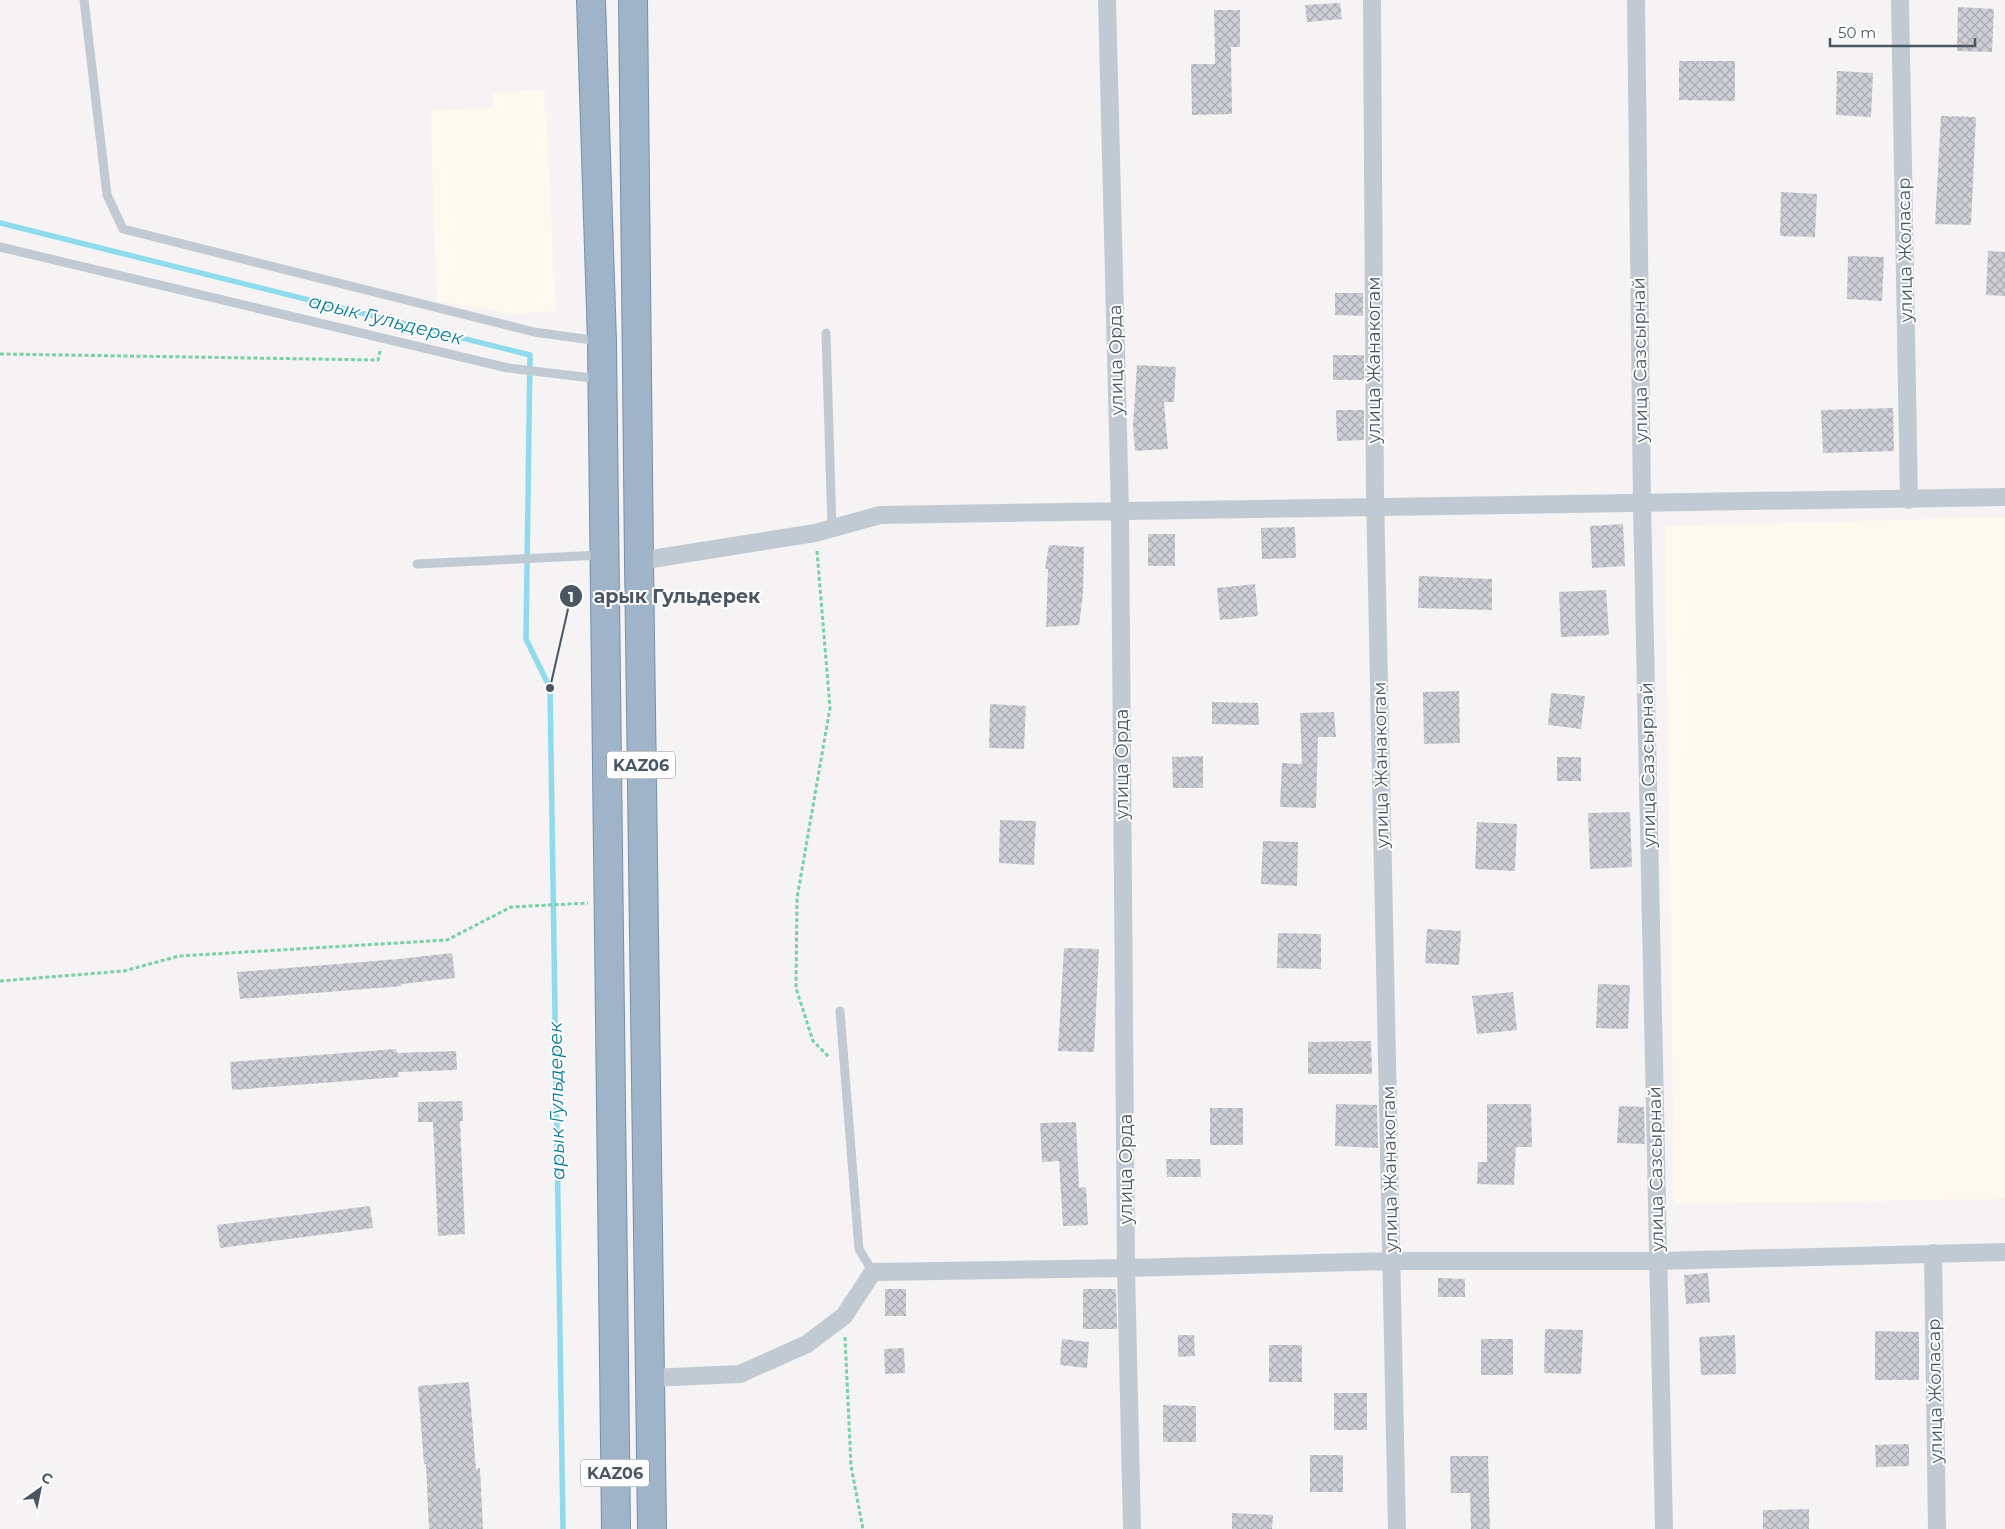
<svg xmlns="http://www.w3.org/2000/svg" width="2005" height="1529" font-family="Montserrat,sans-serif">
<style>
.commercial{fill:#fdf9ef}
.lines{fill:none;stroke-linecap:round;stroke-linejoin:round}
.stream{stroke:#90daee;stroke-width:5.5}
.building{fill:url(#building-cross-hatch)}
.trunk-casing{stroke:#7690ad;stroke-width:30}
.path{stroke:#7ad0a6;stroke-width:3;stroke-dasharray:4 2.5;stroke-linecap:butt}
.service{stroke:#c1cad2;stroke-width:9}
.minor{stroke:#c1cad2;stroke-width:18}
.trunk{stroke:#9fb4c9;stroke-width:28}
.labels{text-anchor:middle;stroke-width:4;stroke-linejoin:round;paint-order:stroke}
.shield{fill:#fff;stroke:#808990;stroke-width:1}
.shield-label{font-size:16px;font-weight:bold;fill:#4a5661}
.street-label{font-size:18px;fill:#4a5661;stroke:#fff}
.water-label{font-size:19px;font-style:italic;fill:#0c7c9b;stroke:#fff}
.leader{fill:none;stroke:#4a5661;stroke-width:2}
.callout-dot{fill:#4a5661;stroke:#fff;stroke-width:2}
.mark-label{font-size:15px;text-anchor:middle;font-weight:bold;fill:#fff}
.callout-label{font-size:19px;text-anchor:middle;font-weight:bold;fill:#4a5661;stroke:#fff;stroke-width:4;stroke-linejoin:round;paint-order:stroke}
</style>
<defs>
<pattern id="building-cross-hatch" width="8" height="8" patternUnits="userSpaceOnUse" patternTransform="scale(1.25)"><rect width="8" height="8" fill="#cdcfd5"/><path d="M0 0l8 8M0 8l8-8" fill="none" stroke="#a8abb0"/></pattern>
</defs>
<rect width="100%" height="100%" fill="#f5f3f3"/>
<path class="commercial" d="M545,90l11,221 -42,3 -77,-13 -7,-190 64,-4 -2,-15z
M2005,517v682l-331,5 -9,-678z"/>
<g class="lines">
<path class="stream" d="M0,223l530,132 -4,284 24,49 13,841"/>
</g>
<path class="building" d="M1340,3l2,16 -35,3 -2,-17z
M1958,7l36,2 -2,43 -35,-1z
M1214,10h26v37h-9l1,67 -40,1 -1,-51h24z
M1679,61h56v40l-56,-1z
M1837,71l36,2 -2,44 -35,-2z
M1941,116l35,1 -5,108 -36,-1z
M1781,192l36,2 -2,43 -35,-1z
M1988,251l17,1v44l-19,-1z
M1848,256l36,1 -2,44 -35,-2z
M1335,293h28v23l-28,-1z
M1333,355h31v25h-31z
M1137,365l39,2 -2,35h-10l4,47 -33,2 -2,-25z
M1893,408l1,43 -71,2 -2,-43z
M1336,410h28v30l-27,1z
M1623,524l2,42 -33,2 -2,-42z
M1295,527l1,31 -34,1 -1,-31z
M1148,534h27v32h-27z
M1049,545l35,2 -1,47 -4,31 -33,2 2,-58h-3z
M1419,576l73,3v31l-74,-2z
M1255,584l3,32 -38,4 -3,-32z
M1606,590l3,45 -48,2 -2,-45z
M1459,691l1,52 -36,1 -1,-52z
M1551,693l34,3 -4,33 -33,-4z
M1212,702l46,1 1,22 -47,-1z
M990,704l36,2 -2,43 -35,-1z
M1334,712l2,25h-18l-2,71 -36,-1 2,-44 20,1 -2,-51z
M1203,756v32h-30l-1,-31z
M1557,757h24v24h-24z
M1630,812l2,55 -42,2 -2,-56z
M1000,820l36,1 -2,44 -35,-2z
M1477,822l40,2 -2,47 -40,-2z
M1263,841l35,1 -1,44 -36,-2z
M1427,929l34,2 -2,34 -34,-2z
M1278,933l43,1v35l-44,-1z
M1064,948l35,1 -5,103 -36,-1z
M452,953l3,25 -54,6 1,2 -162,13 -3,-27 162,-13z
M1598,984l32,1 -2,44 -32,-1z
M1513,992l4,38 -40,4 -5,-38z
M1371,1041l1,33h-64v-32z
M396,1049l1,4 59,-2 1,19 -59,2 1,5 -167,13 -2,-28z
M462,1101l1,20h-3l5,113 -27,2 -5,-114h-15v-20z
M1336,1104l41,1 1,43 -43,-2z
M1487,1104h44l1,43h-16l-2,38 -37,-1 1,-22h9z
M1619,1106l25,1 1,37 -28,-1z
M1210,1108h33v37h-33z
M1076,1122l3,66 7,-1 2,38 -25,1 -4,-65 -17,1 -2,-39z
M1166,1159h34l1,18h-34z
M370,1206l3,22 -153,20 -3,-23z
M1708,1273l2,29 -24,2 -2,-29z
M1438,1278l27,1v18h-27z
M885,1289h21v27h-21z
M1083,1289h33l1,40h-34z
M1545,1329l38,1 -2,44 -37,-1z
M1875,1331l44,1v48h-44z
M1178,1335h16l1,21 -17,1z
M1735,1335l1,39 -35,1 -2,-38z
M1062,1339l27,3 -2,26 -27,-3z
M1481,1339h32v36h-32z
M1269,1345h33v37h-33z
M904,1348l1,25 -20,1 -1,-25z
M469,1382l7,87 4,-1 3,61h-54l-3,-65h-2l-6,-78z
M1334,1393h33v37h-33z
M1163,1405l33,1v36h-33z
M1909,1444v22l-33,1 -1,-22z
M1310,1455h33v37h-33z
M1450,1456h38l2,73h-19l-1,-36h-19z
M1809,1509v20h-46v-19z
M1232,1513l41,2 -1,14h-40z"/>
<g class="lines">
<defs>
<path id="trunk" d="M591,0l11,342 14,1187
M633,0l6,561 13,968"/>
</defs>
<use href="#trunk" class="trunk-casing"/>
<path class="path" d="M0,354l378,6 2,-9
M817,551l13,157 -33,190 -1,90 17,53 16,16
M0,981l124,-10 55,-15 268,-16 64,-33 77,-4
M845,1337l6,129 12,63"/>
<path class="service" d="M84,0l23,195 16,34 411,103 65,9
M0,247l508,121 92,11
M826,333l6,195
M417,564l184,-9
M840,1011l19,238 14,23"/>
<path class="minor" d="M1107,0l13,511 6,757 6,261
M1372,0l3,495 22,1034
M1636,0l6,504 22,1025
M1900,0l9,500
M639,561l176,-28 65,-18 1125,-18
M1933,1253l4,276
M650,1378l90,-4 67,-30 37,-28 29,-44 253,-4 266,-7h266l347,-9"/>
<use href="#trunk" class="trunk"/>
</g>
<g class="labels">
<g class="shield">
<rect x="607" y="751.5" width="68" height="27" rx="4"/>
<rect x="581" y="1459.5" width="68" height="27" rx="4"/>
</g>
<g class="shield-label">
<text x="641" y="771">KАZ06</text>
<text x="615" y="1479">KАZ06</text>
</g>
<g class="street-label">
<text transform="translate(1905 250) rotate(-91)" y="6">улица Жоласар</text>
<text transform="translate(1116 360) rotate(-91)" y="6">улица Орда</text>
<text transform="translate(1374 360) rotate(-90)" y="6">улица Жанакогам</text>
<text transform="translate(1640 360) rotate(-91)" y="6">улица Сазсырнай</text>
<text transform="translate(1122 764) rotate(-90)" y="6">улица Орда</text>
<text transform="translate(1381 765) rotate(-91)" y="6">улица Жанакогам</text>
<text transform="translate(1648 765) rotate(-91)" y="6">улица Сазсырнай</text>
<text transform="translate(1126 1169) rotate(-90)" y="6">улица Орда</text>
<text transform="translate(1390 1169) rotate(-91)" y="6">улица Жанакогам</text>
<text transform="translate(1656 1169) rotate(-91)" y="6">улица Сазсырнай</text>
<text transform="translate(1935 1391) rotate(-91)" y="6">улица Жоласар</text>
</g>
<g class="water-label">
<text transform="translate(386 319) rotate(14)" y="7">арык Гульдерек</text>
<text transform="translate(556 1101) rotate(-91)" y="7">арык Гульдерек</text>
</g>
</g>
<path class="leader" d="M550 688L571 596"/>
<g class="callout-dot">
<circle cx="550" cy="688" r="5"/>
<circle cx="571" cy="596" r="12"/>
</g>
<g class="mark-label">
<text x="571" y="602">1</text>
</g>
<g class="callout-label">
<text x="677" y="603">арык Гульдерек</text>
</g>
<g transform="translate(40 1489) rotate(33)" stroke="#ffffff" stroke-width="4" paint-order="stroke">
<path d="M0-4L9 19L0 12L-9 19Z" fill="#4a5661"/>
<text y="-8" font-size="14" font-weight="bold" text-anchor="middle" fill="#4a5661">С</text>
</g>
<path d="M1830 38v8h145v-8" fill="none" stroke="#4a5661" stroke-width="2.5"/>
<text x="1838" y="38" font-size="15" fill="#4a5661" stroke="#ffffff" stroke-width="4" paint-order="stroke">50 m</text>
</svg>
